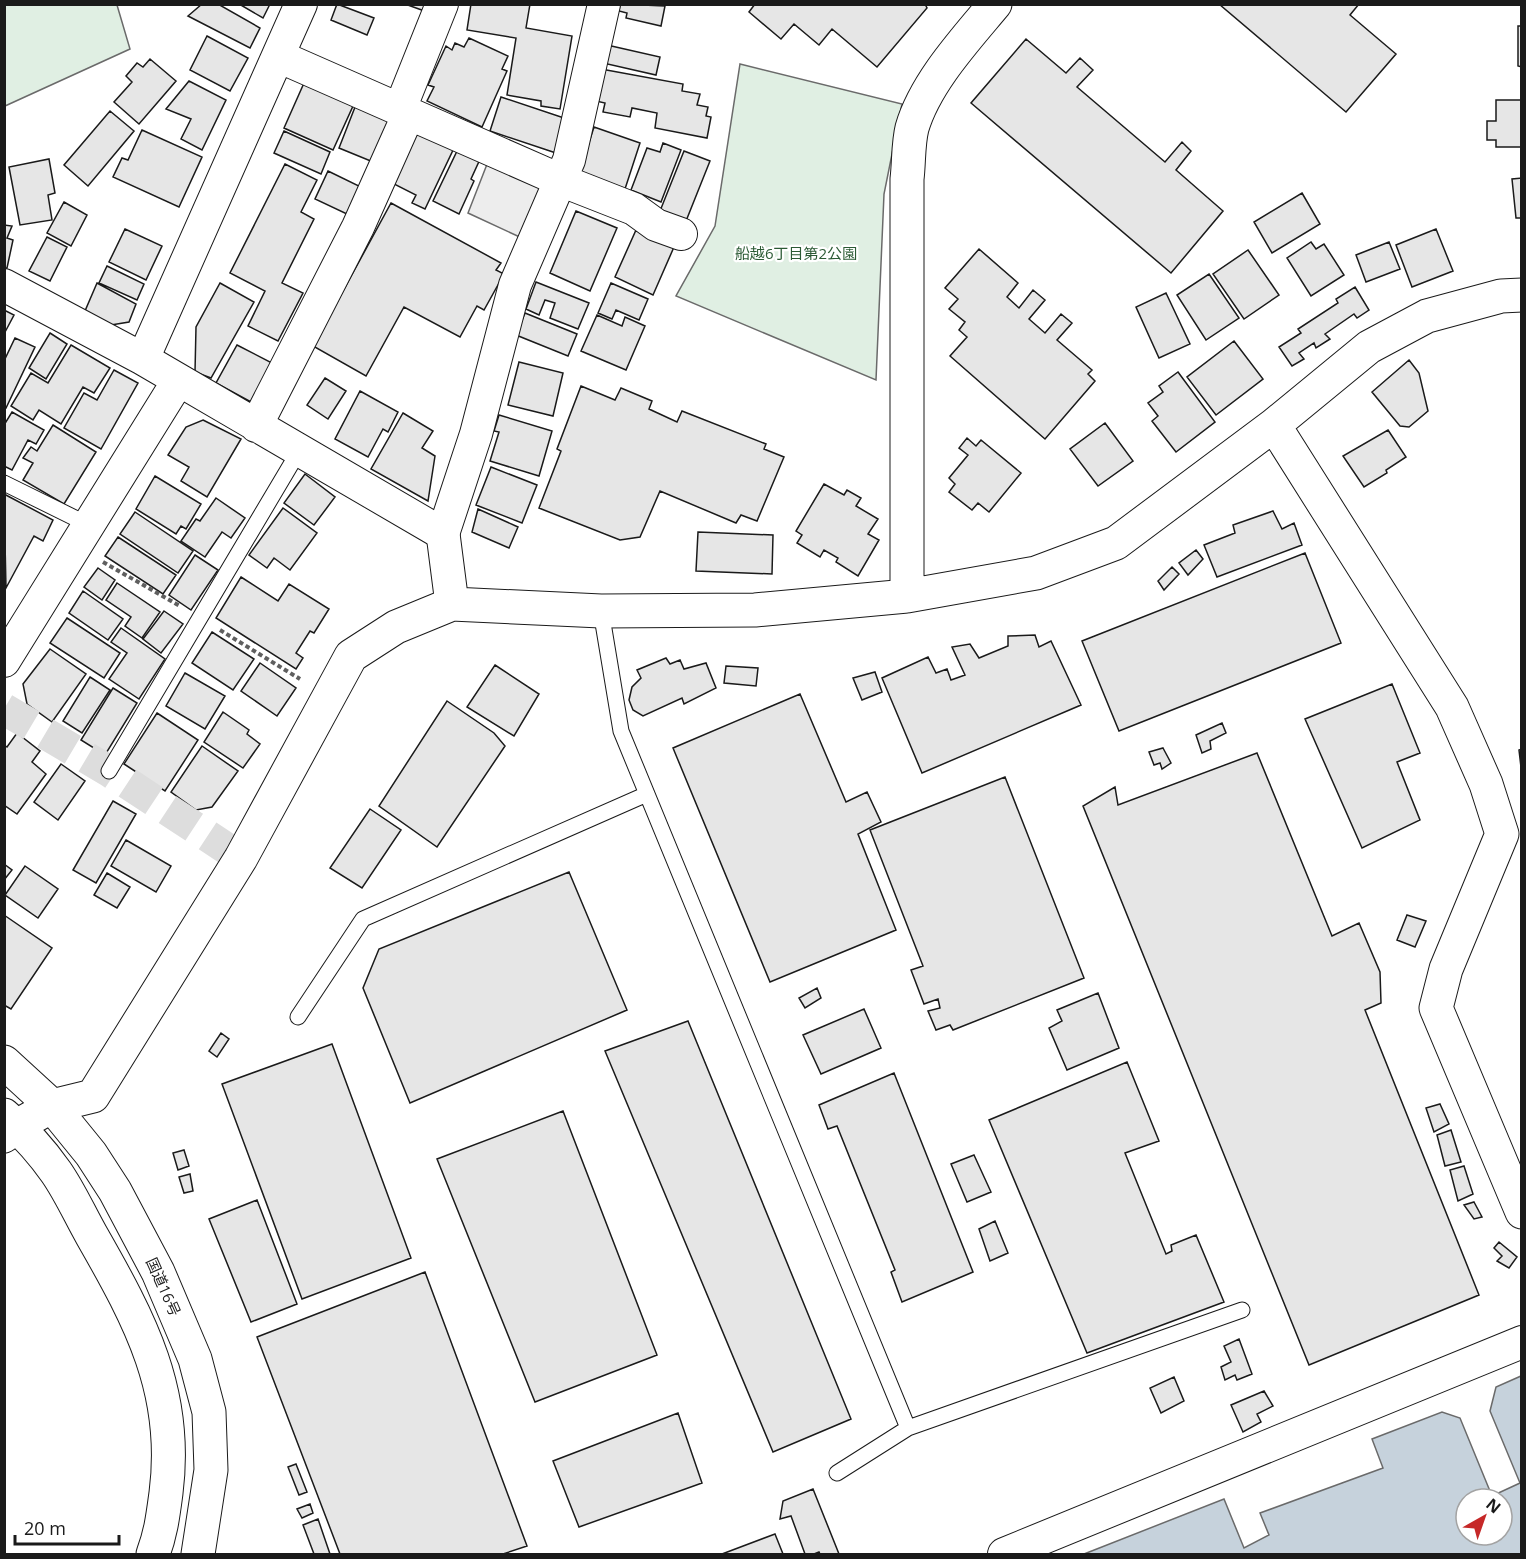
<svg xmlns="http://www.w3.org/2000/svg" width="1526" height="1559" font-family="'Open Sans','Noto Sans JP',sans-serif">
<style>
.green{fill:#e0efe3;stroke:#6a6a6a;stroke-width:1.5}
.parking{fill:#ededed;stroke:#6a6a6a;stroke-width:1.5}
.water{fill:#c6d2dc;stroke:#6a6a6a;stroke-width:1.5;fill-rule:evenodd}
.building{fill:#e6e6e6;stroke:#1a1a1a;stroke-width:1.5}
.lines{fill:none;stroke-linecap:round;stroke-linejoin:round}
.street-tunnel{stroke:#ddd;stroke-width:32;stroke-dasharray:32 16;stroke-linecap:butt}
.lane-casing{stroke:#1a1a1a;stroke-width:17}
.street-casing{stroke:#1a1a1a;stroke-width:34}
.secondary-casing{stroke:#1a1a1a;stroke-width:35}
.highway-casing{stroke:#1a1a1a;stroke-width:35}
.path{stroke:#5f5f5f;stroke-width:4;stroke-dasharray:4.5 3;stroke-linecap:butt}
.lane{stroke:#fff;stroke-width:15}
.street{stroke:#fff;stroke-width:32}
.secondary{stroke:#fff;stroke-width:33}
.highway{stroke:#fff;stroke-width:33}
.labels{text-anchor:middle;stroke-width:4.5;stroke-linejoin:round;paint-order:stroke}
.park-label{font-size:15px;fill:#2b5a34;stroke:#fff}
.street-label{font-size:15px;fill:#1a1a1a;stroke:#fff}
</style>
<rect width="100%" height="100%" fill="#fff"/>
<path class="green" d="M4,5h113l13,44 -125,57z
M740,64l162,40 -18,90 -8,186 -200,-84 39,-70z"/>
<path class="parking" d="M491,154l59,25 -26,60 -56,-26z"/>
<path class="water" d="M1521,1376v178h-437l140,-55 20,49 25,-13 -9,-22 123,-45 -11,-29 70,-27 18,6 32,78 28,-13 -30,-72 6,-24zM1466,1499h36v36h-36z"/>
<path class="building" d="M202,4h16l42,24 -10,20 -62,-32z
M239,4h31l-7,14z
M337,4l37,14 -7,17 -36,-15z
M405,4h28l-3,9z
M471,4h59l-4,24 46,8 -12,73 -19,-3v-5l-34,-6 9,-57 -49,-8z
M620,4l45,2 -4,20 -35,-8 1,-5 -8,-2z
M755,4h170l2,4 -50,59 -45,-38 -13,16 -25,-21 -13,15 -32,-27z
M1219,4h140l-9,11 46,39 -50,58z
M1518,26h4v41l-4,-1z
M207,36l41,22 -18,33 -40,-21z
M469,38l39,18 -6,13 5,2 -25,56 -55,-26 7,-14 -6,-2 18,-39 6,4 3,-7 9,4z
M1026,39l40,34 14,-15 13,12 -16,17 88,75 17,-20 9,9 -15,19 47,41 -52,62 -200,-170z
M607,45l53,12 -4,18 -53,-12z
M150,59l26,22 -37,43 -25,-22 18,-20 -6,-6 11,-13 6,4z
M601,69l82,15 -1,7 18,3 -3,11 11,2 -2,9 5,1 -4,21 -52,-10 2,-15 -25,-5 -2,9 -27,-5 2,-9 -9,-2z
M189,81l37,19 -24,50 -21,-11 10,-20 -25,-10z
M304,83l49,23 -20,44 -49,-22z
M501,97l66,22 -11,34 -66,-22z
M1496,100h26v47h-26v-7h-9v-19h9z
M357,102l40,16 -19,46 -39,-16z
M110,111l24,20 -46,55 -24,-21z
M594,127l46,16 -16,49 -46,-15z
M414,129l40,19 -29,61 -13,-6 4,-8 -22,-11z
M142,130l60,27 -23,50 -66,-30 9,-19 6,2z
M284,131l46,21 -9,22 -47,-21z
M663,143l18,7 -20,52 -30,-12 16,-42 13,4z
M459,147l22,10 -10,22 3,2 -15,33 -26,-13z
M684,151l26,10 -24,60 -26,-10z
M49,159l6,34 -7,2 4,25 -32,5 -11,-58z
M285,164l32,16 -16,32 13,7 -32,64 21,10 -25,48 -30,-15 17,-35 -35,-18z
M328,171l33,16 -12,28 -34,-16z
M1522,178v40h-6l-4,-39z
M1302,193l18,31 -48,29 -18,-31z
M64,202l23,13 -16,31 -24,-13z
M391,203l110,60 -5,7 8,4 -20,36 -7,-4 -17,31 -56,-30 -38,69 -53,-30z
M576,211l41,17 -27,63 -40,-18z
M4,225l8,1 -5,12 6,2 -6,28h-3z
M125,229l37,17 -16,34 -37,-18z
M1436,229l17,42 -41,16 -16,-42z
M636,230l38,17 -21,48 -38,-18z
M47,237l20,10 -17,34 -21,-10z
M1311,242l5,7 8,-5 20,31 -33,21 -24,-38z
M1389,242l11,27 -34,13 -10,-27z
M979,249l39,34 -11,14 12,11 14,-18 12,10 -16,19 16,14 16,-19 11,9 -15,17 35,30 -4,4 7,7 -50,58 -95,-83 17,-19 -8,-7 6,-8 -16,-13 9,-10 -13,-11z
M1248,250l31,45 -35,24 -31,-45z
M107,266l37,18 -7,16 -38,-17z
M1209,274l30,44 -33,22 -29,-45z
M536,282l53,21 -11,26 -28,-11 5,-15 -10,-3 -6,15 -13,-6z
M97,283l39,21 -7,18 -18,3 -26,-14z
M220,283l34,19 -43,76 -16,-6 1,-45z
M611,283l37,16 -9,21 -23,-10 -4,9 -14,-6z
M1355,287l14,23 -12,8 -3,-4 -29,20 5,5 -14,9 -2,-5 -15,10 5,6 -12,7 -13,-19 22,-14 -3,-4 40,-26 -2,-4z
M1166,293l24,51 -31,14 -23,-51z
M4,310l10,5 -10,19z
M525,313l52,21 -9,22 -52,-21z
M597,315l25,11 3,-9 20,9 -19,44 -45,-19z
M50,333l17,11 -21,35 -17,-11z
M15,338l20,9 -29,61 -2,-1v-46z
M1234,341l29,38 -47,36 -29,-38z
M71,345l39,23 -16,25 -11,-6 -22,37 -22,-14 -6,10 -22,-14 20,-33 17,10z
M237,345l35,18 -21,39 -35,-19z
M1409,360l10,13 9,38 -19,16 -9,-1 -28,-34z
M519,362l44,11 -10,43 -45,-11z
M114,370l24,13 -37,66 -37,-21 20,-35 13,7z
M1178,372l37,50 -39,30 -24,-31 6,-5 -10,-13 15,-11 -4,-6z
M325,378l21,13 -18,28 -21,-14z
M581,386l34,14 6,-12 31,13 -3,8 28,13 5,-11 84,33 -2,5 20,8 -27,64 -16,-6 -5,8 -76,-32 -20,46 -20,3 -81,-32 22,-57 -4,-2z
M360,391l38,21 -10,20 -5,-3 -15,28 -33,-18z
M12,412l32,18 -8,14 -8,-4 -16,30 -8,-4v-41z
M403,413l30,18 -11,17 13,8 -7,45 -57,-32z
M499,415l53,16 -13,45 -49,-15 9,-29 -5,-1z
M203,420l38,19 -34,58 -26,-16 8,-14 -21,-12 18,-28z
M1105,423l28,38 -35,25 -28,-37z
M53,425l43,27 -32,52 -41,-24 10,-17 -10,-5 8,-11 6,4z
M1388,430l18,27 -20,13 1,3 -23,14 -21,-31z
M967,438l9,8 5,-6 40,33 -32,39 -11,-9 -6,7 -23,-18 6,-8 -6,-6 19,-23 -9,-7z
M491,467l46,18 -15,38 -46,-18z
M305,474l30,23 -21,28 -30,-22z
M155,476l46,28 -15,25 -5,-3 -5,8 -40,-25z
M824,484l20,11 3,-5 14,8 -5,8 22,13 -10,15 11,6 -21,36 -22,-14 2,-4 -14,-8 -4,7 -23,-14 5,-8 -6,-4z
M4,494l49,26 -10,21 -9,-5 -28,52z
M216,498l29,20 -14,20 -9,-6 -17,25 -24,-16 15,-22 4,2z
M283,508l34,25 -27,37 -16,-12 -7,10 -18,-13z
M478,509l40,18 -9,21 -37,-16z
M1273,511l9,18 12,-6 8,22 -85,32 -13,-32 31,-12 -2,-8z
M135,512l58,39 -15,22 -58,-39z
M698,532l75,3 -1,39 -76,-3z
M118,537l58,38 -13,19 -58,-38z
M1196,550l7,9 -15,16 -9,-12z
M1305,553l36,90 -222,88 -37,-90z
M195,555l23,15 -27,40 -22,-15z
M1172,567l7,7 -15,16 -6,-9z
M98,568l17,12 -13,20 -18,-13z
M241,577l37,24 11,-17 40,25 -15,24 -4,-2 -14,22 7,5 -7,11 -80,-51z
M117,583l43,29 -18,26 -17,-12 6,-9 -25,-17z
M83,591l40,28 -15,21 -39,-27z
M164,611l19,13 -22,29 -18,-14z
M67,618l53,35 -16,25 -54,-35z
M121,628l44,31 -26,40 -30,-20 18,-26 -16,-11z
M212,632l42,27 -21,31 -41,-27z
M1035,635l4,12 12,-6 30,64 -159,68 -40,-95 46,-21 8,16 11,-4 4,11 14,-5 -13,-28 18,-3 9,14 29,-12v-10z
M50,649l36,25 -34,48 -25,-18 -4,-20z
M666,658l4,6 10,-4 4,9 22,-6 10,25 -32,16 -2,-6 -39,18 -10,-6 -4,-10 3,-13 9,-9 -4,-8z
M260,663l36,25 -19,28 -36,-25z
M495,665l44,29 -25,42 -47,-29z
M726,666l32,2 -2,18 -32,-3z
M875,672l7,20 -20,8 -9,-22z
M185,673l40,23 -20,33 -39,-23z
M90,677l20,13 -28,43 -19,-12z
M1392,684l28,69 -23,9 23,58 -58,28 -57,-129z
M113,688l24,15 -32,52 -24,-15z
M800,694l46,108 21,-10 14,30 -23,12 38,96 -126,52 -97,-234z
M447,701l47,32 11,13 -68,101 -58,-41z
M223,712l26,18 -2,4 13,10 -17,24 -39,-26z
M157,713l41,27 -33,51 -41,-27z
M1222,723l4,10 -16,8 1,8 -9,4 -6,-18z
M17,733l23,18 -8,11 14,12 -29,40 -13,-9v-60l3,2z
M202,746l36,25 -26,36 -16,3 -25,-18z
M1163,748l8,15 -9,6 -2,-6 -6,2 -5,-13z
M1522,749v27l-3,-26z
M1257,753l75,183 27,-13 21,49 1,31 -16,7 114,285 -170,70 -226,-559 32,-19 3,18z
M61,764l24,17 -27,39 -24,-18z
M1005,777l79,201 -131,52 -3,-5 -14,5 -8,-19 12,-3 -2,-9 -14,5 -13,-34 12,-4 -53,-136z
M113,801l23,13 -40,69 -23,-13z
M370,809l31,21 -39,58 -32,-20z
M126,840l45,26 -15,26 -45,-26z
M4,864l8,6 -8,10z
M25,866l33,23 -20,29 -33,-23z
M569,872l58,138 -217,93 -47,-115 16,-39z
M107,873l23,14 -13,21 -23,-13z
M4,915l48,33 -41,61 -7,-4z
M1407,915l19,6 -11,26 -18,-7z
M817,988l4,10 -16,10 -6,-10z
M1098,993l21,55 -52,22 -18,-42 13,-7 -5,-11z
M864,1009l17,39 -60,26 -18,-39z
M688,1021l163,398 -78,33 -168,-401z
M221,1033l8,6 -12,18 -8,-6z
M332,1044l79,214 -109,41 -80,-215z
M1127,1062l32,79 -34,12 41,101 6,-3 -1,-6 25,-10 28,67 -137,51 -98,-233z
M894,1073l79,199 -71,30 -11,-30 4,-2 -58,-144 -9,3 -9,-24z
M1440,1104l9,20 -15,8 -8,-24z
M563,1111l94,244 -122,47 -98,-243z
M1451,1130l10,32 -16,4 -8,-31z
M184,1150l5,16 -11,4 -5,-17z
M974,1155l17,37 -24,10 -16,-38z
M1464,1166l9,28 -15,7 -8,-31z
M190,1174l3,17 -9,2 -5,-16z
M257,1200l40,104 -46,18 -42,-103z
M1474,1202l8,15 -8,2 -10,-14z
M995,1221l13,32 -18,8 -11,-32z
M1499,1242l18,15 -8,11 -12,-7 5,-5 -8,-8z
M425,1272l102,274 -24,8h-163l-83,-217z
M1239,1339l13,35 -15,6 -2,-5 -10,5 -4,-13 10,-5 -7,-16z
M1174,1377l10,24 -23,12 -11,-25z
M1264,1391l9,15 -16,8 4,8 -18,10 -12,-27z
M678,1413l24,70 -123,44 -26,-66z
M296,1464l11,28 -8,3 -11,-28z
M813,1489l26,65h-19l-1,-2 -5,2h-9l-14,-38 -11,3 3,-18z
M310,1504l3,9 -11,5 -5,-9z
M318,1519l12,35h-16l-11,-29z
M775,1534l8,20h-61z"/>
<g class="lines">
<path class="street-tunnel" d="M4,709l105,62 132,87"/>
<defs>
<path id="lane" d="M4,483l85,42
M601,611l20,120 287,697
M109,771l190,-320
M298,1017l65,-98 284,-125
M837,1473l71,-45 334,-118"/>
<path id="street" d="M278,56l282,124 74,29 22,16 25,9
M400,109l42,-105
M4,285l139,74 300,175 33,-100 39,-149 54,-125 35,-156
M143,359l158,-355
M256,426l102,-199 51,-114
M4,661l174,-280
M1004,1554l518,-212"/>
<path id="secondary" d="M1274,425l178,282 34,77 16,50 -56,135 -10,39 86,204
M443,534l9,70
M907,596v-417c2,-16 1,-35 5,-51 13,-45 53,-88 83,-124
M4,1136l13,-10 35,-20 41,-10 148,-238 110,-202 45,-29 56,-23 149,7 154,-1 152,-14 129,-23 80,-30 158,-118 95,-78 58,-31 74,-20 21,-1"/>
<path id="highway" d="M4,1062l48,44 39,48 24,37 43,81 37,87 14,53 2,58 -13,84
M4,1115c19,16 38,37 52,57 14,20 24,43 36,64 48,84 87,156 74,257 -3,22 -5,40 -13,61"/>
</defs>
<use href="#lane" class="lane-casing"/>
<use href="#street" class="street-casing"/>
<use href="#secondary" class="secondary-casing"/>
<use href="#highway" class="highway-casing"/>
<path class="path" d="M103,562l77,44
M220,630l80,49"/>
<use href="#lane" class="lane"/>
<use href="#street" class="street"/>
<use href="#secondary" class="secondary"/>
<use href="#highway" class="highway"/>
</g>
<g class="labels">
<g class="park-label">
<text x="796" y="259">船越6丁目第2公園</text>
</g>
<g class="street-label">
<text transform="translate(163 1287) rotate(66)" y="5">国道16号</text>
</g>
</g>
<rect width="1526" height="1559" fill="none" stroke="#1a1a1a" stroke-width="12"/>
<g transform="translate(1484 1517) rotate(40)"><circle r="28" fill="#ffffff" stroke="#a3a3a3" stroke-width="1.5"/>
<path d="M0-4.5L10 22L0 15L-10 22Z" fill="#c62828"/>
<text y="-9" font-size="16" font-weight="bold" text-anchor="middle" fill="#1a1a1a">N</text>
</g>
<path d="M15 1535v9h104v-9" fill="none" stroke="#1a1a1a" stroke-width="3"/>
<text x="24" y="1535" font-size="18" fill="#1a1a1a" stroke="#ffffff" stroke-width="4.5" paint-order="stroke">20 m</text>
</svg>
